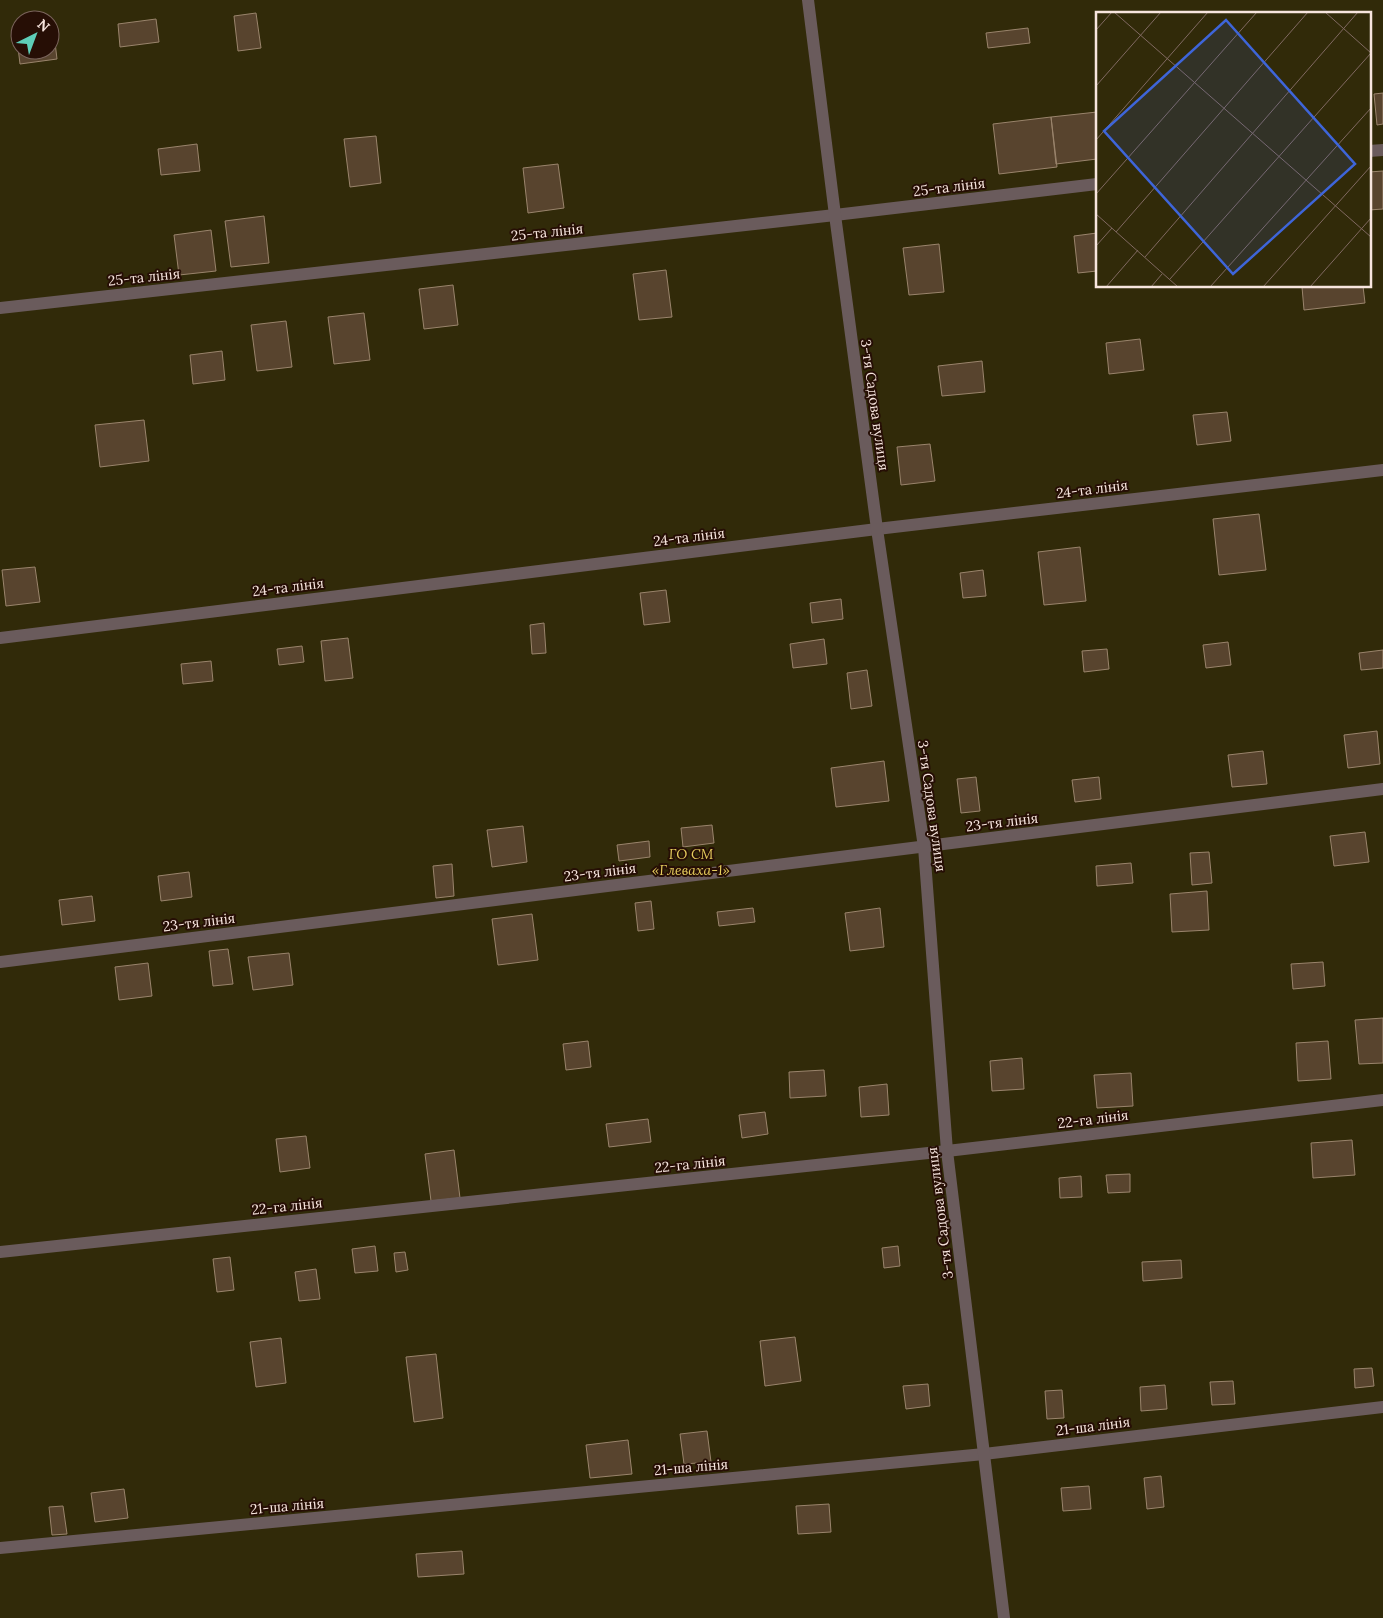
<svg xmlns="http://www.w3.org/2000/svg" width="1383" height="1618" font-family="Lora,serif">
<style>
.green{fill:#312a09;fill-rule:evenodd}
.building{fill:#58442e;stroke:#9a846c}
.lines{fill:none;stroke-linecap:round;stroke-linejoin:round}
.lane{stroke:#6a5b5c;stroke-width:12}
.street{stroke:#6a5b5c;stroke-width:12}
.labels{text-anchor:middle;stroke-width:4;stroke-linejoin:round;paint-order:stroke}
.street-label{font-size:14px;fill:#f7e5de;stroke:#260e05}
.park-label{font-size:14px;font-style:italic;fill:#e6cd5d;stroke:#260e05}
.inset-road{fill:none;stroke:#806961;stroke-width:1}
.view{fill:#3e65d9;fill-opacity:0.15;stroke:#3e65d9;stroke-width:2.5}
.inset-edge{fill:none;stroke:#f7e5de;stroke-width:2.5}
</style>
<rect width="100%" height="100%" fill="#30170d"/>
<path class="green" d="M0,0h1383v1618h-1383zM1097,14h272v272h-272zM20,20h30v30h-30z"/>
<path class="building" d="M256,13l5,35 -23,3 -4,-35z
M156,19l3,23 -39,5 -2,-23z
M1028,28l2,15 -42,5 -2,-15z
M54,34l3,25 -37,5 -3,-25 3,-1v12h30v-15z
M1383,93v31l-6,1 -3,-31z
M1097,112v47l-41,5 -5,-47z
M1051,117l6,50 -58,7 -6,-50z
M376,136l5,47 -31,4 -6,-48z
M197,144l3,27 -39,4 -3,-26z
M558,164l6,44 -36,5 -5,-45z
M1383,171v38l-14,1v-38z
M264,216l5,47 -38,4 -6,-46z
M211,230l5,41 -37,4 -5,-40z
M1097,233v38l-19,2 -4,-37z
M939,244l5,48 -35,3 -6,-47z
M666,270l6,47 -33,3 -6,-46z
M453,285l5,40 -34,4 -5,-40z
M1310,286h53l2,17 -61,7 -2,-23z
M364,313l6,47 -36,4 -6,-47z
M286,321l6,46 -35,4 -6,-46z
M1140,339l4,31 -35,4 -3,-31z
M222,351l3,29 -32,4 -3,-29z
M982,361l3,31 -43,4 -4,-30z
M1227,412l4,29 -34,4 -4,-30z
M144,420l5,41 -49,6 -5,-42z
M930,444l5,37 -34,4 -4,-38z
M1259,514l7,56 -47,5 -6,-56z
M1080,547l6,54 -42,4 -6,-53z
M35,567l5,35 -34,4 -4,-36z
M983,570l3,26 -23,2 -3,-25z
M666,590l4,32 -26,3 -4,-32z
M841,599l2,20 -31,4 -2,-20z
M544,623l2,30 -14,1 -2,-29z
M348,638l5,40 -28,3 -4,-40z
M824,639l3,25 -34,4 -3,-24z
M1228,642l3,23 -25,3 -3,-23z
M302,646l2,16 -25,3 -2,-16z
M1107,649l2,20 -25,3 -2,-21z
M1383,650v18l-22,2 -2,-17z
M211,661l2,20 -30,3 -2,-20z
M867,670l5,36 -21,3 -4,-36z
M1377,731l3,33 -32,4 -4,-33z
M1263,751l4,33 -35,3 -4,-32z
M884,761l5,40 -53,6 -5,-39z
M976,777l4,34 -19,2 -4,-34z
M1099,777l2,22 -26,3 -3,-22z
M712,825l2,18 -31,4 -2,-19z
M523,826l4,36 -35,5 -5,-37z
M1365,832l4,30 -35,4 -4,-30z
M649,841l1,16 -31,4 -2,-16z
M1209,852l3,31 -20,2 -2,-32z
M1131,863l2,20 -36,3 -1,-20z
M452,864l2,32 -18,2 -3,-32z
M189,872l3,25 -31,4 -3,-25z
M1207,891l2,39 -37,2 -2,-38z
M92,896l3,25 -33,4 -3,-25z
M651,901l3,28 -16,2 -3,-28z
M753,908l2,14 -36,4 -2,-14z
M880,908l4,39 -34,4 -5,-38z
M532,914l6,46 -40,5 -6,-46z
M228,949l5,35 -20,2 -4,-35z
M289,953l4,32 -40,5 -5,-33z
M1323,962l2,24 -32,3 -2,-25z
M148,963l4,33 -33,4 -4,-33z
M1383,1018v45l-24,1 -4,-44z
M588,1041l3,26 -25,3 -3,-26z
M1328,1041l3,38 -33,2 -2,-38z
M1022,1058l2,31 -32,2 -2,-30z
M824,1070l2,26 -36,2 -1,-26z
M1131,1073l2,33 -36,2 -3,-33z
M887,1084l2,31 -28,2 -2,-30z
M765,1112l3,22 -26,4 -3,-23z
M648,1119l3,23 -42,5 -3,-23z
M306,1136l4,32 -30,4 -4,-33z
M1352,1140l3,35 -42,3 -2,-35z
M454,1150l6,48 -29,3 -6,-47z
M1130,1174v18l-22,1 -2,-18z
M1081,1176l1,21 -22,1 -1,-20z
M375,1246l3,25 -23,2 -3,-24z
M898,1246l2,20 -16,2 -2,-20z
M405,1252l3,18 -12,2 -2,-19z
M230,1257l4,33 -17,2 -4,-33z
M1181,1260l1,18 -39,3 -1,-19z
M316,1269l4,30 -21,2 -4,-29z
M795,1337l6,44 -36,5 -5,-45z
M281,1338l5,45 -30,4 -6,-45z
M436,1354l7,64 -29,4 -8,-65z
M1372,1368l2,18 -19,2 -1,-19z
M1233,1381l2,23 -23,1 -2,-23z
M928,1384l2,22 -24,3 -3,-23z
M1165,1385l2,24 -26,2 -1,-24z
M1062,1390l2,28 -17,1 -2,-28z
M707,1431l4,31 -27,2 -4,-30z
M628,1440l4,34 -42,4 -4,-33z
M1161,1476l3,31 -17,2 -3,-31z
M1089,1486l2,23 -28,2 -2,-23z
M124,1489l4,29 -33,4 -4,-29z
M829,1504l2,28 -33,2 -2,-28z
M63,1506l4,28 -15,1 -3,-28z
M462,1551l2,23 -46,3 -2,-23z"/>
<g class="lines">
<path class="lane" d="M1369,151l14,-1
M0,308l835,-93 262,-31
M0,638l877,-109 506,-59
M0,962l1383,-173
M0,1252l947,-101 436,-51
M0,1548l984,-94 399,-47"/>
<path class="street" d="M808,0l27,215 42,314 47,318 23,304 57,467"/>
</g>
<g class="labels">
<g class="street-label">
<text transform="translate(949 187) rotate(-7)" y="5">25-та лінія</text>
<text transform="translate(547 232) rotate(-6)" y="5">25-та лінія</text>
<text transform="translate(144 277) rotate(-6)" y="5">25-та лінія</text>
<text transform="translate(875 405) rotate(82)" y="5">3-тя Садова вулиця</text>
<text transform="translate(1092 489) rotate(-7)" y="5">24-та лінія</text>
<text transform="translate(689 537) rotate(-7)" y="5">24-та лінія</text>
<text transform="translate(288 587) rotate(-7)" y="5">24-та лінія</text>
<text transform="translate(932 806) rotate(82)" y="5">3-тя Садова вулиця</text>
<text transform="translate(1002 822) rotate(-7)" y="5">23-тя лінія</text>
<text transform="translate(600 872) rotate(-7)" y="5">23-тя лінія</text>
<text transform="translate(199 922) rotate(-7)" y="5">23-тя лінія</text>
<text transform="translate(1093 1119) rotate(-7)" y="5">22-га лінія</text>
<text transform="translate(690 1164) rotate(-6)" y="5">22-га лінія</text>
<text transform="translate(287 1206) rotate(-6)" y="5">22-га лінія</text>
<text transform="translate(940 1213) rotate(-97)" y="5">3-тя Садова вулиця</text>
<text transform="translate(1093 1426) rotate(-7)" y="5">21-ша лінія</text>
<text transform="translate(691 1467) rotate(-5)" y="5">21-ша лінія</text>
<text transform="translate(287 1506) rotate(-5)" y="5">21-ша лінія</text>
</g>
<g class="park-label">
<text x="691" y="859">ГО СМ<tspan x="691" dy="16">«Глеваха-1»</tspan></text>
</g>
</g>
<g transform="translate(1096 12)">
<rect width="275" height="275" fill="#30170d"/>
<path d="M0,0h275v275h-275z" fill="#312a09"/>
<path class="inset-road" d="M18,0l257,225M229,0l46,41M0,18l16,-18M0,74l65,-74M0,128l112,-128M0,182l161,-182M0,202l82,73M20,220l192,-220M0,234l16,-18M49,245l213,-245M74,267l201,-226M10,275l32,-37M55,275l11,-13M114,275l161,-179M167,275l108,-121M214,275l61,-69"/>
<path class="view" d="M130,8l129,144 -122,110 -129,-143z"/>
<rect width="275" height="275" class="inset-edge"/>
</g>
<g transform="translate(35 35) rotate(42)"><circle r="24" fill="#260e05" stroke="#7a645c"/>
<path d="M0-4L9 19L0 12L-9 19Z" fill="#5eceb8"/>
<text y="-8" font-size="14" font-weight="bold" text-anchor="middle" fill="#f7e5de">N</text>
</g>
</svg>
